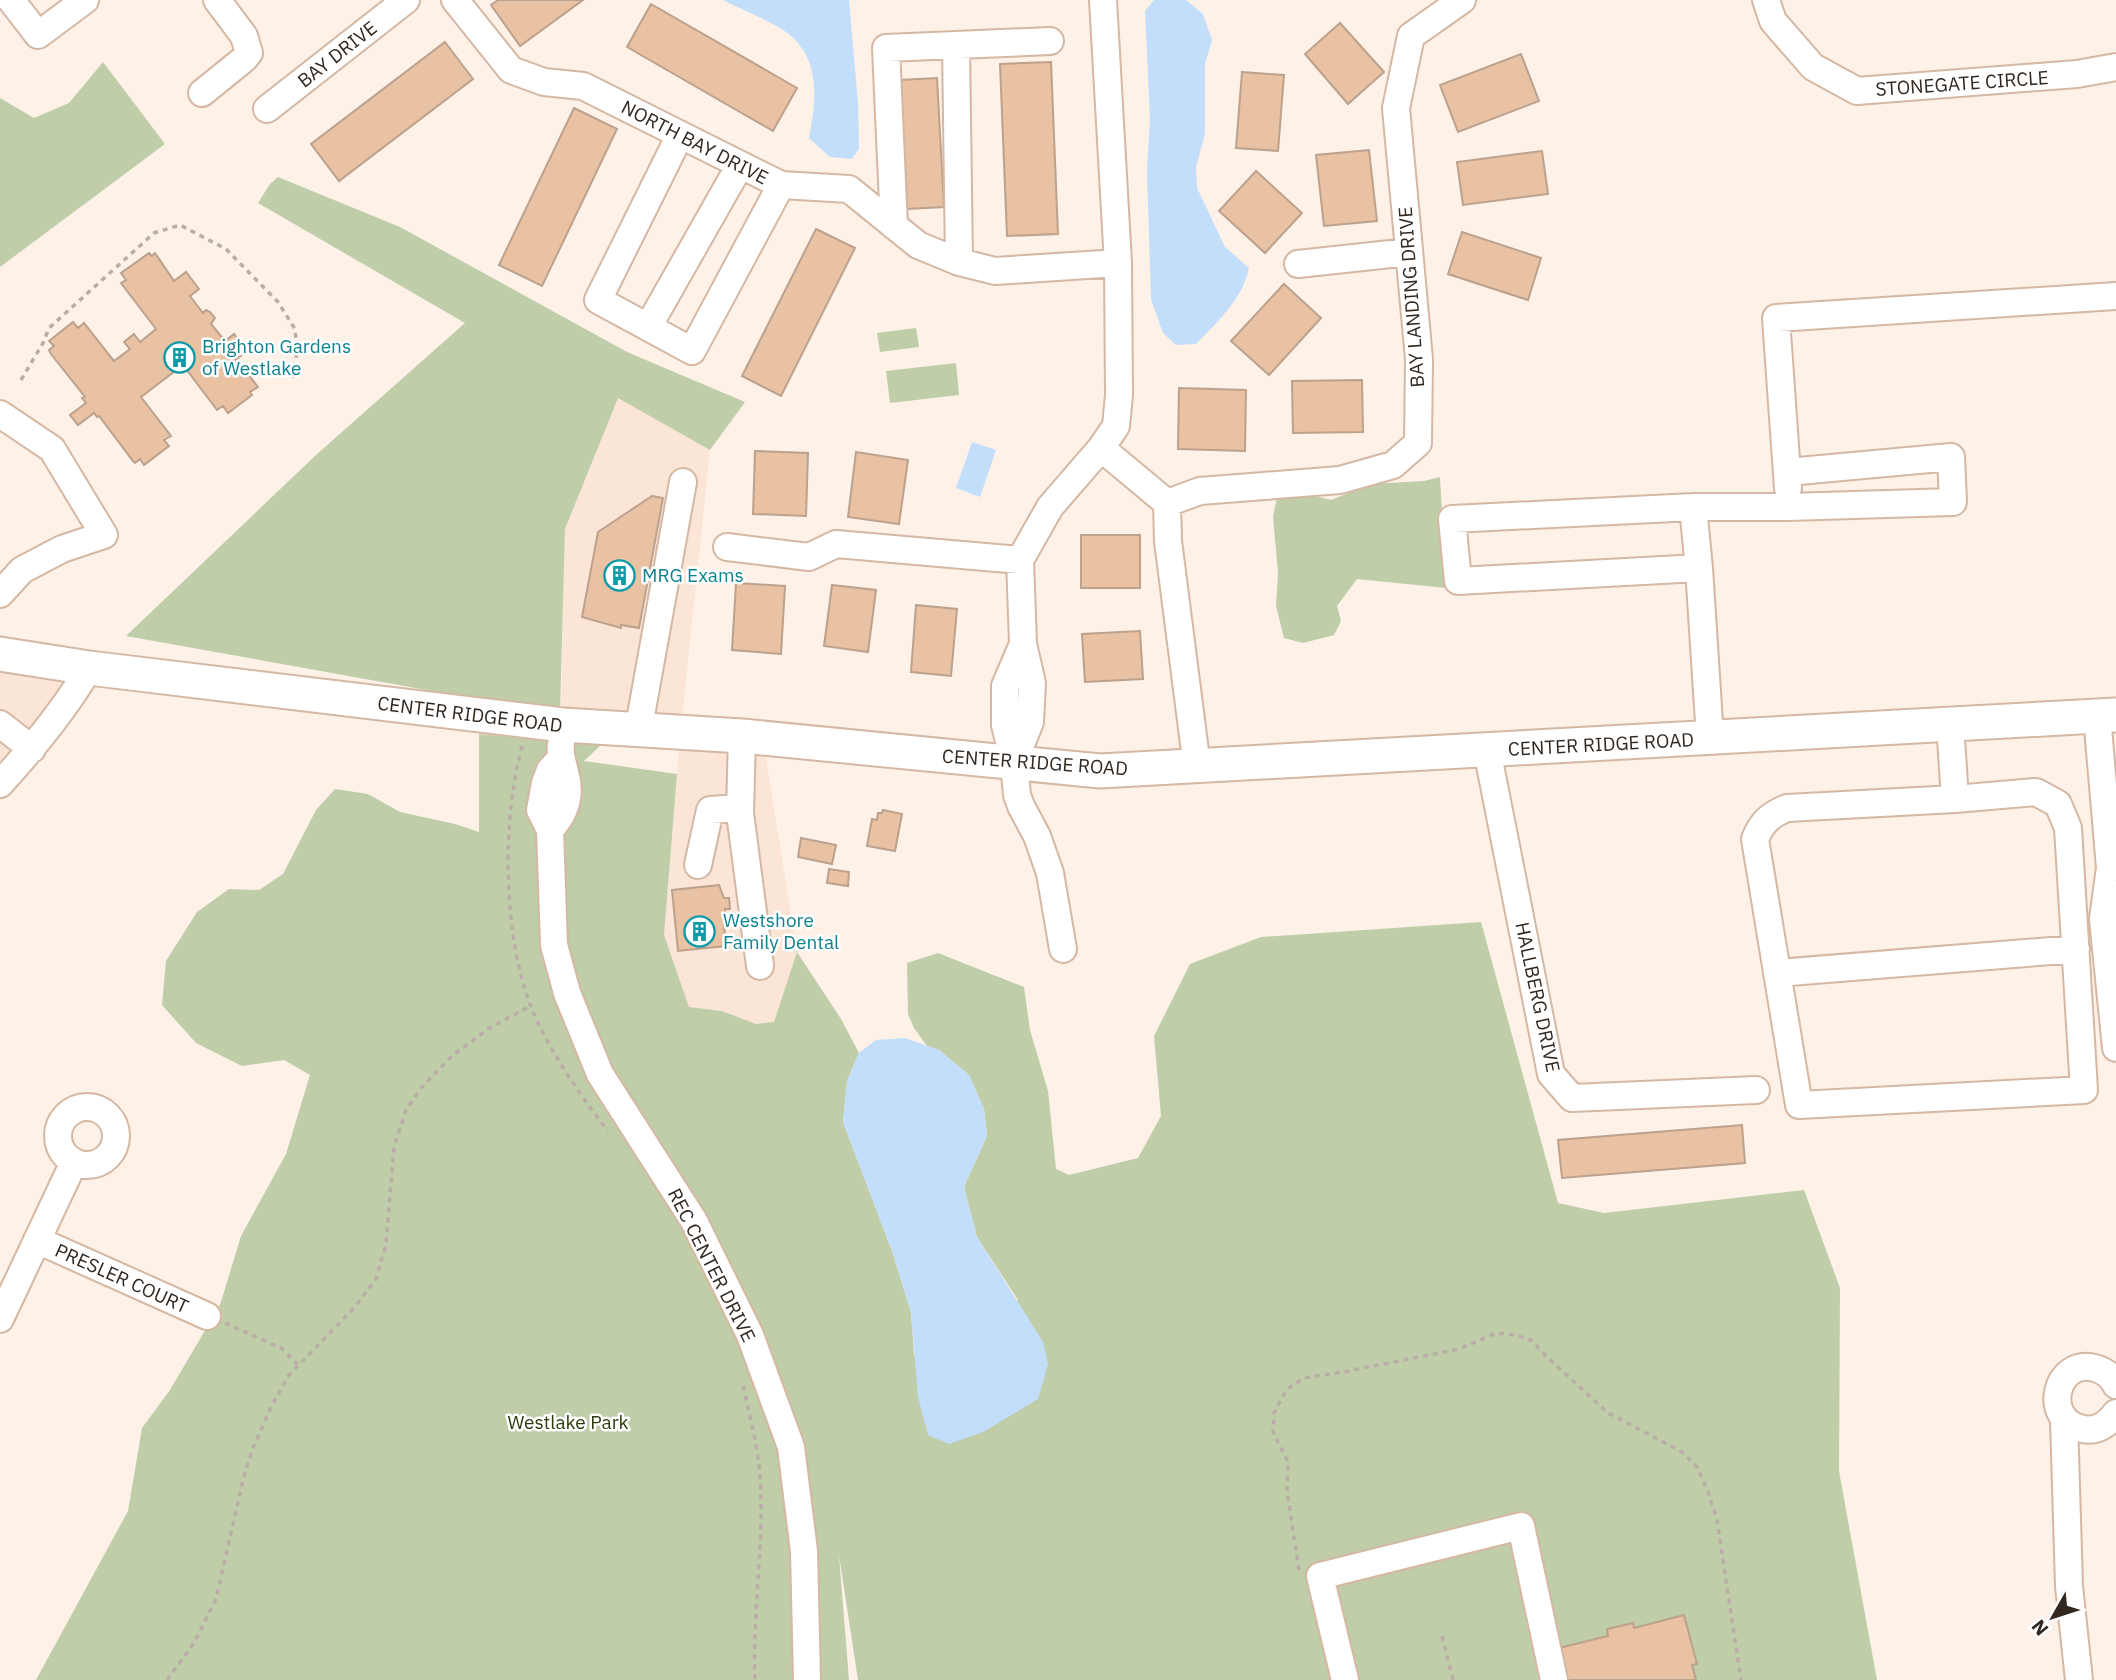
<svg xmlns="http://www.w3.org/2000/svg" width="2116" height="1680" font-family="'IBM Plex Sans',sans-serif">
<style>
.built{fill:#fbe5d6}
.green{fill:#bfcda9}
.water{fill:#c3defb}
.building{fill:#e9c1a3;stroke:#bca18d;stroke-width:2}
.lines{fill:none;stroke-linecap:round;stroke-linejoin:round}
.minor-casing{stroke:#d4b8a3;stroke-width:30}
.major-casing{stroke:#d4b8a3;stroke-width:37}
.path{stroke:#b9ada5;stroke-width:3.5;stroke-dasharray:5 5;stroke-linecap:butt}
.minor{stroke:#fff;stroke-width:26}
.major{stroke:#fff;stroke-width:33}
.labels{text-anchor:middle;stroke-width:5;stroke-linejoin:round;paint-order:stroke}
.street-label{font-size:19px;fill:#322820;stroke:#fff}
.culture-label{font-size:19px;fill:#0d838f;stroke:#fff;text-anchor:start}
.park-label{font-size:19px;fill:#2d3c0c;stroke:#fff}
</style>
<rect width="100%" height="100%" fill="#fdf1e8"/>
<path class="built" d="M618,397l92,53 -29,278 -120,-14 4,-185z
M0,660l93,15 -93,97z
M764,746l33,206 -22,70 -19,2 -34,-13 -33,-4 -25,-71 15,-187z"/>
<path class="green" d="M103,62l62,82 -165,123v-169l34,20 35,-15z
M278,177l122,50 227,125 118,50 -35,48 -92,-52 -53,131 -5,185 -434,-78 190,-181 149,-132 -207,-120 12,-19z
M916,328l3,19 -39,5 -3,-19z
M956,363l3,32 -69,8 -4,-32z
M1440,477l6,111 -89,-9 -20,27 4,15 -7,14 -31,8 -19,-5 -8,-32 2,-33 -5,-56 5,-25h21l32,8 40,-16 53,-3z
M479,734l122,11 -17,16 93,13 -13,161 25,72 33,4 34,13 18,-2 23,-70 44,67 18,34 -12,28 -4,41 49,129 19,61 3,43 104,-55 -41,-63 -13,-50 23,-51 -3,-27 -15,-34 -30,-25 -12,-4 -13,-18 -6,-14 -1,-51 31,-10 86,34 6,43 18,61 8,78 13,6 69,-17 23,-42 -7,-80 36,-72 71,-27 220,-15 77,281 46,10 200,-23 36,98 -1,183 38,209h-1019l-19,-125 10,125h-813l92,-169 14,-83 28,-38 50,-85 21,-69 45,-82 24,-79 -26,-15 -42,6 -46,-23 -34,-38 4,-44 31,-49 32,-23 30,1 24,-16 33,-64 19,-21 33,5 32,18 55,12 24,8z"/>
<path class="water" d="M723,0h126l9,103 1,46 -7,10 -22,-2 -21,-19c7,-35 12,-76 -18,-102 -12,-12 -51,-27 -68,-36z
M1154,0h32l17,14 9,26 -7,24v70l-9,33 1,21 28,59 24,21c-7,32 -31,53 -53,76l-20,1 -13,-12 -12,-34 -4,-128 3,-53 -5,-107z
M972,442l24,8 -16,47 -24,-9z
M905,1038l34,12 30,25 15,34 3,27 -23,51 13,50 66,105 5,22 -10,35 -55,33 -34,12 -21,-9 -10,-38 -7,-85 -19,-61 -49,-129 4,-41 12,-28 17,-13z"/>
<path class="building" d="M498,0h85l-63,46 -29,-41z
M651,4l146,84 -24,43 -146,-84z
M1340,23l44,49 -36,32 -43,-50z
M445,42l28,37 -134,102 -28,-37z
M1521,54l18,47 -81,31 -18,-47z
M1051,62l7,172 -51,2 -7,-172z
M1242,72l42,3 -6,76 -42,-3z
M937,78l7,129 -37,2 -7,-129z
M574,108l43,21 -75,157 -43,-21z
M1369,150l8,71 -53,5 -8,-71z
M1542,151l6,43 -85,11 -6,-43z
M1256,171l46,42 -37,40 -46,-42z
M816,229l39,19 -74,148 -39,-20z
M1462,232l79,26 -13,42 -80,-26z
M149,253l3,3 3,-3 19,28 12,-9 13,17 -9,7 13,17 3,-3 4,2 5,6 -4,6 14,17 9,-7 13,17 -13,10 8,10 2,-2 14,18 -8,5 2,3 -24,18 -5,-7 -6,4 -34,-45 -42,32 30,39 -7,4 5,6 -25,19 -4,-6 -5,4 -2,-2 -34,-45 -2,1 -3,-4 -16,12 -8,-10 16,-12 -4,-5 3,-1 -34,-43 -2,-4 5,-4 -5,-5 24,-19 5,6 6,-5 30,38 16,-12 -6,-7 10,-8 6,8 16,-13 -35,-46 5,-3 -5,-7z
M1284,284l37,34 -52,57 -38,-34z
M1362,380l1,52 -70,1 -1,-52z
M1179,388l67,2 -1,61 -67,-2z
M755,451l53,2 -2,63 -53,-2z
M856,452l52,8 -9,64 -51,-7z
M652,496l11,2 -24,130 -18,-3v3l-39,-11 16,-85z
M1081,535h59v53h-59z
M736,583l49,3 -4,68 -49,-4z
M832,585l44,5 -8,62 -44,-6z
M916,605l41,4 -6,67 -40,-4z
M1140,631l3,48 -58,3 -3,-48z
M883,810l19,4 -7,37 -28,-5 5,-27 5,1 1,-7h4z
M801,838l35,7 -4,19 -34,-7z
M829,869l20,3 -1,14 -21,-3z
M719,885l5,13h5l1,11h-5v6h-2l3,31 -48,5 -6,-61z
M1742,1125l3,38 -183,15 -4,-38z
M1684,1615l13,49 -5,1 4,15h-128l-9,-32 49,-12 -1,-7 26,-6 1,5z"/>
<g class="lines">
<defs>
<path id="minor" d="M11,0l27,35 47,-35
M455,0l56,70 33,12 39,4 198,99 68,4 69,56 41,17 36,9 123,-8
M1766,0l7,21 40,46 44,24 220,-17 39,-7
M956,45l3,217
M202,93l42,-34 5,-6 -5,-17 -27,-36
M267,109l139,-109
M680,135l-82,165 94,51 89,-166
M894,226l-8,-178 164,-7
M1298,264l111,-12
M648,327l92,-162
M0,414l52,35 52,86 -42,14 -40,21 -22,24
M1101,448l66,55
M1788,488l-12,-170 340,-22
M1693,507l-241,12 6,62 241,-13
M727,547l82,10 27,-13 184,16
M1023,644l-18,42v39l9,37 3,33 4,11 16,30 13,37 13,76
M2097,716l13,152 6,-1
M0,724l32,25
M1950,724l5,75 81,-7 22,12 10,24 16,262 -285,15 -44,-266c7,-17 15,-24 32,-31l168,-9
M638,732l45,-250
M742,736l-2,77 20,153
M1710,738l-11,-170 -6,-61h95l165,-5 -2,-45 -163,15
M1487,750l64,324 21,24 184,-8
M560,759l-10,11 -5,13 -5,27 10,20 4,115 13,48 33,81 94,147 56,114 41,112 13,104 3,129
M1014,762l16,-40 2,-39 -9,-39 -3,-84 30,-53 51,-59 15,-22 3,-31 -1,-132 -15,-263
M1197,767l-29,-226 -1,-38 33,-12 140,-11 53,-15 25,-22 1,-84 -23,-251 15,-72 51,-36
M0,784c33,-36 64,-73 89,-116
M550,830c16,-17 22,-35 15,-58 -2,-10 -6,-17 -4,-28
M698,865l12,-55 30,-2
M2110,868l-7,51 13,129
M1777,973l299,-24
M58 1136a29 29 0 1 1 58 0a29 29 0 1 1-58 0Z
M37,1240l170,76
M0,1319l74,-157
M2116,1385c-4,-9 -11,-14 -21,-17 -39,-11 -55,52 -12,61 14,3 25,-5 33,-16
M2064,1419l5,167 10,94
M1345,1680l-25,-104 201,-50 33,154"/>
<path id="major" d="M0,654l89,14 474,57 179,11 358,35 1016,-56"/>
</defs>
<use href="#minor" class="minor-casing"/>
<use href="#major" class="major-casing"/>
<path class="path" d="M21,380l22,-37 6,-15 105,-95 26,-8 46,24 52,53 17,27 2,23 -5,30
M522,746c-20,72 -19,188 8,258 15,40 51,93 78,127
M225,1323l56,25 17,17
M743,1386c6,26 13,53 16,79 7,70 -7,144 -4,215
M1299,1570l-12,-78 1,-30 -15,-30 1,-19 13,-24 17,-11 39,-6 116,-23 37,-16 19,2 16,5 15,16 62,57 74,39 15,15 10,22 10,31 24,160
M1442,1636l11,44
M167,1680l27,-37 22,-44 29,-127 8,-24 18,-41 18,-32 66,-68 21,-28 10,-35 8,-97 12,-37 15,-22 32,-33 35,-26 42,-23"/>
<use href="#minor" class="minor"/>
<use href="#major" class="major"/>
</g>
<defs>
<symbol id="building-ring" viewBox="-11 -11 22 22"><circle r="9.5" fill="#fff" stroke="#0f9aa8" stroke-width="1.5"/><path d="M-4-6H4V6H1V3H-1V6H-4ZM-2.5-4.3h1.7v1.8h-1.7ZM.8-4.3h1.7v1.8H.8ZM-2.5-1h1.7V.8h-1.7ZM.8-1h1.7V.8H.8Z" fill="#0f9aa8"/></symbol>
</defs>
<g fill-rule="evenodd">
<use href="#building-ring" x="162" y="340" width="35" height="35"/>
<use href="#building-ring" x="602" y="558" width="35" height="35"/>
<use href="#building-ring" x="682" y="914" width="35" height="35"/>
</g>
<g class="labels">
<g class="street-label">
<text transform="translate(337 54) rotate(-38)" y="7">BAY DRIVE</text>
<text transform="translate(1962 83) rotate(-4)" y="7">STONEGATE CIRCLE</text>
<text transform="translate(695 142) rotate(27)" y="7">NORTH BAY DRIVE</text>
<text transform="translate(1411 297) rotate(-94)" y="7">BAY LANDING DRIVE</text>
<text transform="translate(470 714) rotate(7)" y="7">CENTER RIDGE ROAD</text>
<text transform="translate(1601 744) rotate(-3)" y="7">CENTER RIDGE ROAD</text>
<text transform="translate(1035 762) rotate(4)" y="7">CENTER RIDGE ROAD</text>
<text transform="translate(1538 997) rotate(78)" y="7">HALLBERG DRIVE</text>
<text transform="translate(712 1265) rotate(63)" y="7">REC CENTER DRIVE</text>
<text transform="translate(122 1278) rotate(24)" y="7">PRESLER COURT</text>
</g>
<g class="culture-label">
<text x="202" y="353">Brighton Gardens<tspan x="202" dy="22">of Westlake</tspan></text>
<text x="642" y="582">MRG Exams</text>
<text x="723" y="927">Westshore<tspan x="723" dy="22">Family Dental</tspan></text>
</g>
<g class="park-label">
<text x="568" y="1429">Westlake Park</text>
</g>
</g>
<g transform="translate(2053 1617) rotate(231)" stroke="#ffffff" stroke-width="5" paint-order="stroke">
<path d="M0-5L12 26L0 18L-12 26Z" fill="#322820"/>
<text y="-10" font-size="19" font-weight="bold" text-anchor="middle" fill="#322820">N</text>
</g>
</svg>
